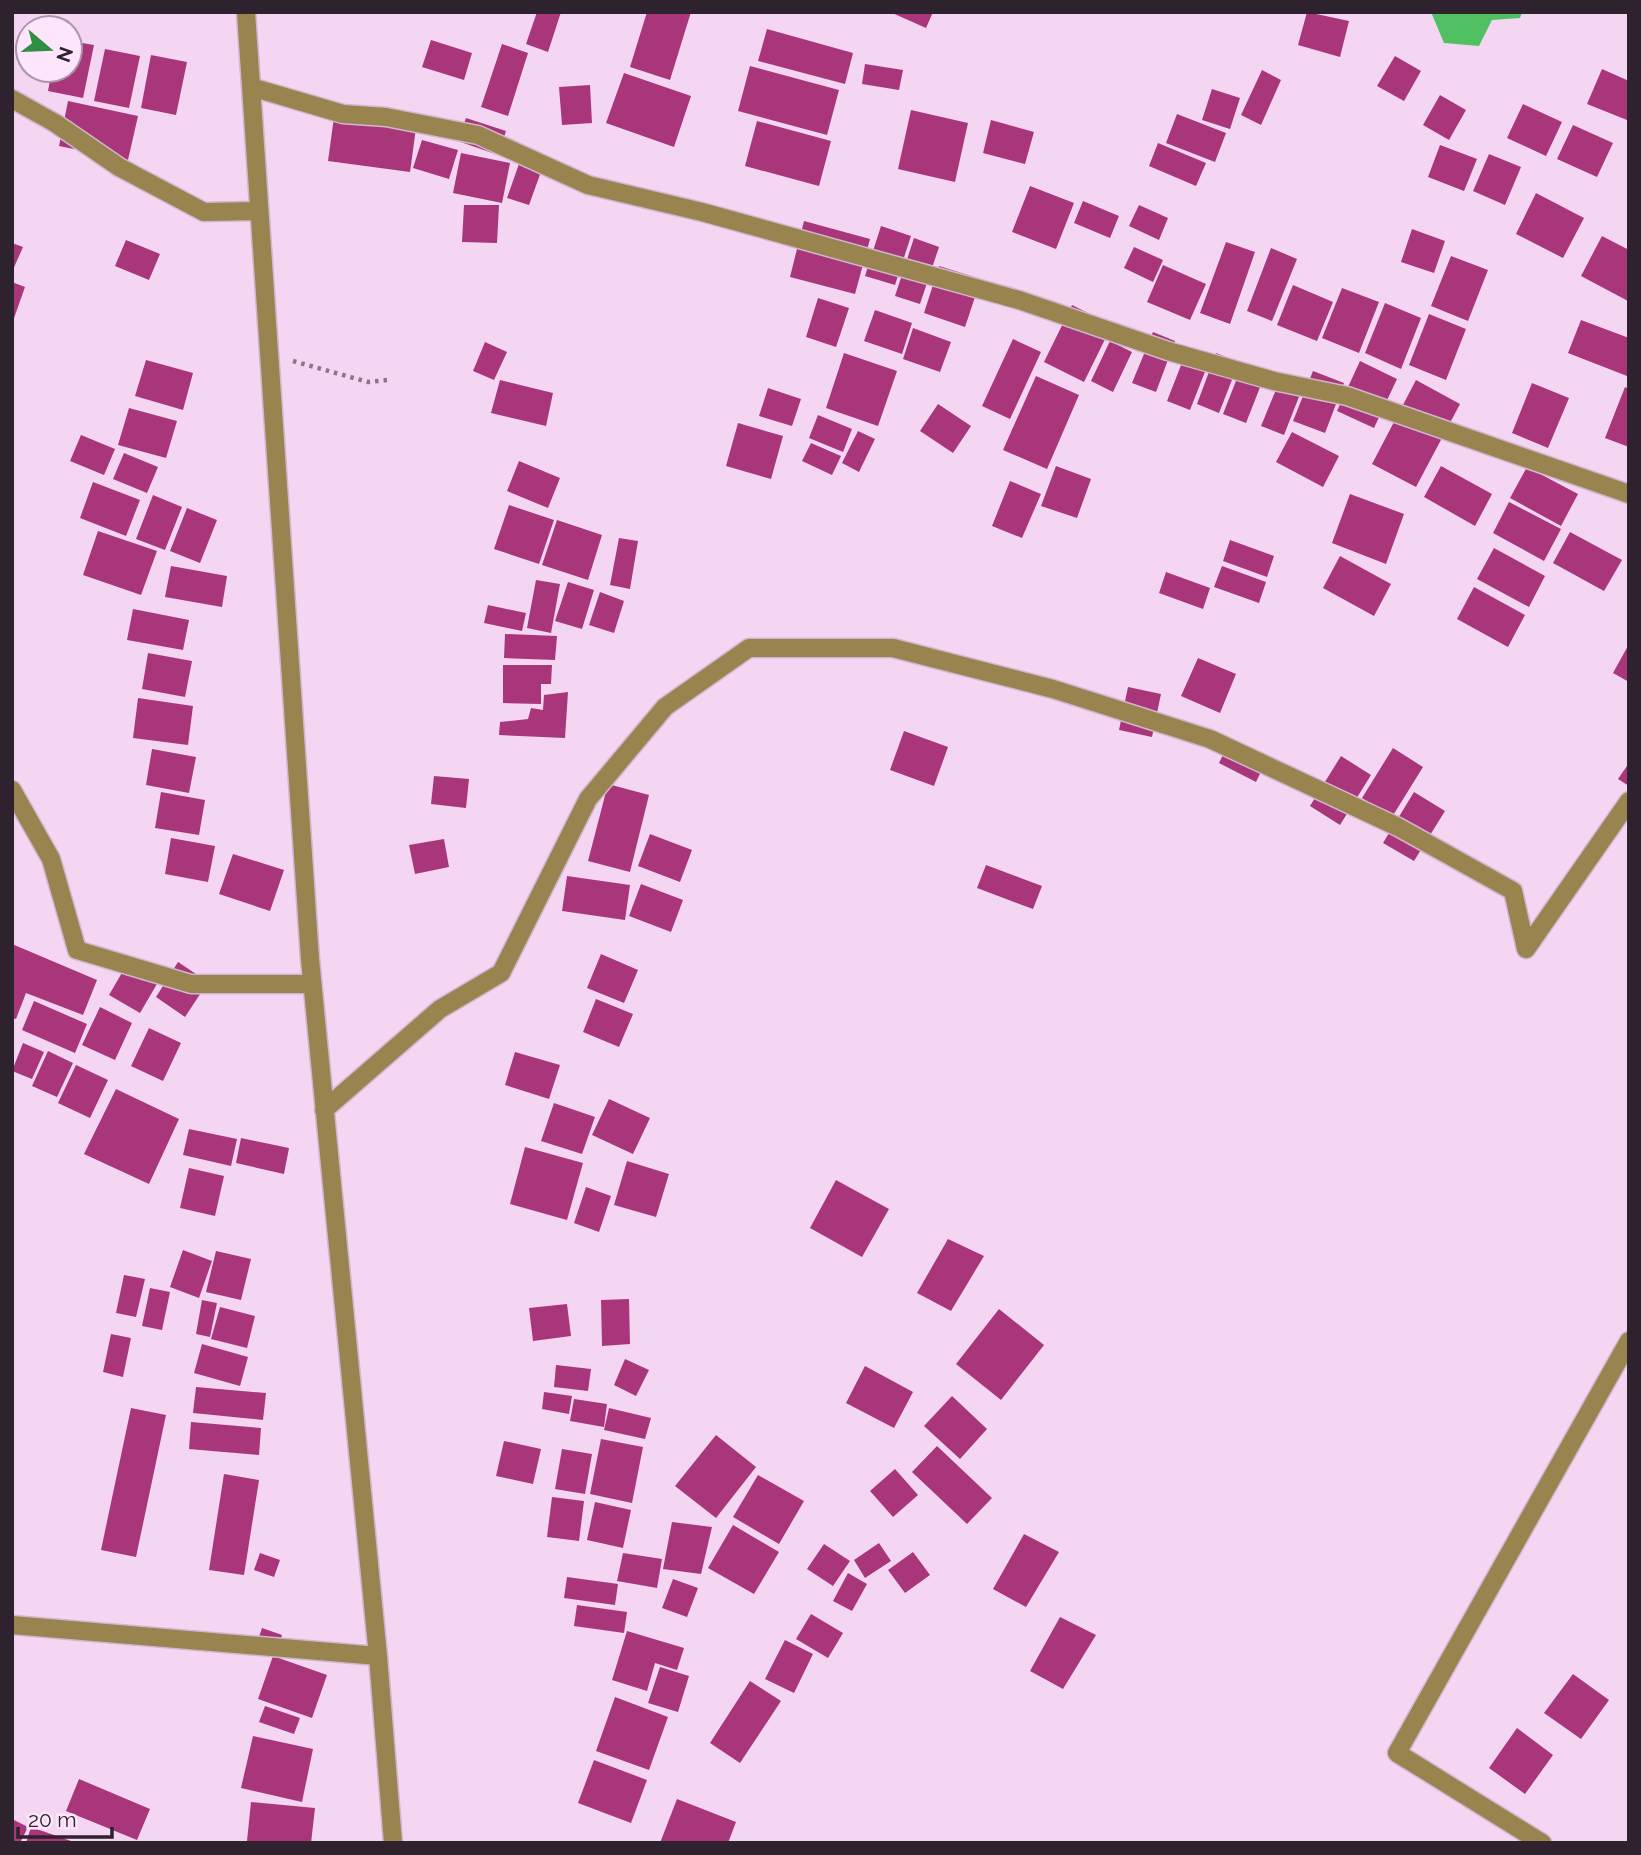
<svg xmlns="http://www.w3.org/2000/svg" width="1641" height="1855" font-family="Raleway,sans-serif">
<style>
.water{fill:#50c063}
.building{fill:#a9367b}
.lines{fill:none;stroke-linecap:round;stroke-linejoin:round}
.minor-casing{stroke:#d0b6cf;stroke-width:21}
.path{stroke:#8a768a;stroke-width:4.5;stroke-dasharray:3.5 5;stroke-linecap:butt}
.minor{stroke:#99834f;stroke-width:18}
</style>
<rect width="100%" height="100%" fill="#f4d6f3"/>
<path class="water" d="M1431,12h91l-2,6 -28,2 -13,26 -35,-3z"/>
<path class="building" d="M537,12h24l-13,40 -22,-8z
M647,12h44l-21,68 -40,-13z
M890,12h43l-7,16z
M1307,12l42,9 -9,36 -42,-12z
M767,29l86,24 -8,31 -87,-23z
M431,40l41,13 -8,27 -42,-13z
M70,41l24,4 -11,53 -35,-7 4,-21h18z
M502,44l26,9 -20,63 -27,-9z
M105,49l35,7 -11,52 -35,-7z
M151,55l36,7 -11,53 -35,-7z
M1395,56l26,15 -17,30 -27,-15z
M865,64l38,6 -4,20 -37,-6z
M750,66l89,24 -12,45 -89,-24z
M1602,69l27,12 -2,39 -40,-16z
M1262,70l19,10 -20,45 -20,-10z
M624,73l67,23 -17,51 -68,-24z
M590,85l2,38 -30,2 -3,-38z
M1212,89l28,9 -10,31 -28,-9z
M1440,95l26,15 -17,30 -26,-15z
M68,101l70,15 -10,44 -69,-14z
M1523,104l39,18 -16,34 -39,-18z
M911,110l57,13 -13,59 -57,-13z
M1177,114l49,19 -11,29 -49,-19z
M334,117l82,11 -6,44 -82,-11z
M466,118l40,13 -8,24 -40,-14z
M991,120l43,12 -9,32 -42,-11z
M757,121l74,20 -12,45 -74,-20z
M1573,125l40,18 -16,34 -40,-18z
M422,140l36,10 -9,29 -36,-11z
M1158,143l48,20 -10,23 -47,-20z
M1440,145l37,14 -13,32 -36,-14z
M461,153l49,10 -8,40 -49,-10z
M1489,154l32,13 -16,38 -32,-14z
M520,161l22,8 -13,36 -22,-7z
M1030,186l44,17 -18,46 -44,-17z
M1536,193l48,25 -21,40 -47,-24z
M1083,201l36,15 -9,22 -36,-15z
M464,205h35l-2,38 -35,-1z
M1139,205l29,13 -9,22 -30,-14z
M804,221l66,18 -15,55 -65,-17z
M881,226l30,10 -16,49 -30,-9z
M1412,229l33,12 -11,32 -33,-11z
M1602,236l27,14 -1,51 -47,-25z
M914,238l25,9 -19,57 -25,-8z
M126,240l34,14 -11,26 -34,-14z
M1226,242l29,10 -25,72 -30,-11z
M12,243l11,4 -11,25z
M1134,247l29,13 -10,22 -29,-14z
M1271,248l26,11 -25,62 -25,-10z
M1451,256l37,14 -20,51 -37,-15z
M1163,265l43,19 -16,36 -43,-18z
M939,266l42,13 -16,48 -41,-14z
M12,282l13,5 -12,34h-1z
M1293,285l40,17 -16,39 -40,-16z
M1342,288l37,14 -20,51 -37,-15z
M818,298l31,10 -13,39 -30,-10z
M1385,303l36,15 -20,51 -36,-16z
M1072,305l40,20 -28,57 -40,-20z
M875,310l37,13 -10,31 -38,-13z
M1429,314l37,15 -20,51 -37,-15z
M1581,320l48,18 -2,38 -59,-23z
M913,328l38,14 -11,30 -37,-13z
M1153,332l22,9 -19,51 -24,-9z
M1013,339l28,13 -31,67 -28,-13z
M1110,341l22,11 -19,40 -22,-11z
M485,342l22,10 -13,28 -21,-9z
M1187,350l23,9 -20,51 -23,-9z
M844,353l53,18 -19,55 -52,-18z
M1216,353l23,9 -20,51 -22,-9z
M146,360l47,13 -10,37 -48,-14z
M1360,361l37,18 -23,49 -37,-17z
M1243,363l23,9 -20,51 -23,-9z
M1313,371l31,12 -19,50 -32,-12z
M1282,375l22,9 -20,51 -23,-9z
M1036,376l43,19 -32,74 -44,-19z
M500,380l53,13 -7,33 -55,-13z
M1416,380l44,24 -44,83 -44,-23z
M1532,383l37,15 -21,50 -36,-15z
M1625,387l4,2v58l-24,-9z
M768,388l33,11 -9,27 -33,-10z
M938,404l33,22 -18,27 -33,-22z
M129,408l48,13 -11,37 -48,-13z
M818,415l34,14 -9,23 -34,-14z
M738,423l45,13 -12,43 -45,-13z
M858,431l17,8 -16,33 -17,-9z
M1292,432l47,24 -16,31 -47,-25z
M81,435l34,14 -11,26 -34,-14z
M811,443l30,13 -9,19 -30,-14z
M124,453l34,14 -11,26 -34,-14z
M519,461l41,17 -12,30 -41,-17z
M1056,466l35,13 -14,39 -36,-12z
M1441,466l51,28 -17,32 -51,-29z
M1527,467l51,27 -17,32 -51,-28z
M1010,481l31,13 -19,44 -30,-12z
M93,482l47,18 -14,36 -46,-18z
M1350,494l54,20 -18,50 -54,-21z
M153,495l29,12 -17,43 -29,-11z
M1509,502l52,27 -17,32 -51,-28z
M509,505l45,15 -15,44 -45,-15z
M187,508l30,12 -17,43 -30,-12z
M557,520l45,15 -14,45 -46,-15z
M98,531l59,20 -16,44 -58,-20z
M1570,532l52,28 -18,31 -51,-28z
M619,538l19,3 -8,48 -20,-4z
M1230,540l44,16 -7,21 -44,-16z
M1494,548l51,28 -16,31 -52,-28z
M1340,556l51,28 -17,32 -51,-28z
M171,566l56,10 -5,31 -57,-10z
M1222,566l44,16 -7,21 -45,-16z
M1166,572l44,16 -7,21 -44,-16z
M536,580l24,4 -9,49 -24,-5z
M568,582l26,8 -12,39 -27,-8z
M1474,587l51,28 -17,32 -51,-28z
M600,592l24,9 -10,32 -25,-8z
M488,605l38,8 -4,18 -38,-8z
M133,609l56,11 -6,30 -56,-10z
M505,634l52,2 -2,24 -51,-2z
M1629,644v38l-16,-9z
M148,653l44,8 -7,36 -43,-8z
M1198,658l38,16 -16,39 -39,-17z
M503,665h49l-1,19h-10v20l-38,-1z
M1128,687l33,7 -9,43 -33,-7z
M568,692l-3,46 -66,-3 1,-13 28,-3 3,-11 12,2 1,-15z
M138,698l55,8 -5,39 -55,-7z
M904,731l44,16 -14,39 -44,-16z
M1231,738l37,19 -12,25 -37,-19z
M1393,748l30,19 -31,50 -30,-19z
M152,749l44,8 -7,36 -43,-8z
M1341,756l30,19 -31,50 -30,-19z
M1629,763v23l-11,-7z
M434,776l35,3 -3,29 -35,-4z
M608,784l41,11 -19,77 -42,-11z
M161,792l44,8 -6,35 -44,-7z
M1414,792l31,19 -31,50 -31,-18z
M650,834l42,16 -12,32 -42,-16z
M171,838l44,8 -7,36 -43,-8z
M444,839l5,28 -34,7 -6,-29z
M233,854l51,16 -14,41 -51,-17z
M986,865l56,21 -9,23 -56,-21z
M567,876l63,9 -5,35 -63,-9z
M641,884l42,16 -12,32 -42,-16z
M12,944l85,36 -14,35 -57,-22 -10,26 -4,-1z
M601,954l37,16 -14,33 -37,-15z
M130,959l31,18 -21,36 -31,-18z
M178,962l30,20 -23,35 -29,-20z
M596,999l37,15 -14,33 -36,-15z
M34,1001l53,23 -12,29 -53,-23z
M100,1007l32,16 -17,37 -33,-15z
M149,1028l32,15 -18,38 -32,-15z
M23,1043l21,9 -12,27 -20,-8z
M48,1051l25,12 -16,34 -25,-11z
M515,1052l45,13 -11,34 -44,-14z
M76,1065l32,15 -18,38 -32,-15z
M116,1089l63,30 -30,65 -65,-30z
M609,1099l41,19 -17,36 -41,-19z
M554,1103l41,14 -13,37 -41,-13z
M189,1129l48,10 -6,27 -48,-11z
M241,1138l48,10 -5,26 -48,-11z
M525,1147l58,16 -16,57 -57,-16z
M627,1161l42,13 -13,43 -42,-12z
M189,1168l35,8 -9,40 -35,-8z
M836,1180l53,29 -27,48 -52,-29z
M586,1187l25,9 -12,36 -25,-9z
M948,1239l36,17 -33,55 -34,-18z
M183,1250l29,11 -13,37 -29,-11z
M216,1251l35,8 -10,41 -35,-8z
M124,1275l21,4 -9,38 -20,-4z
M150,1288l20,4 -8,38 -20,-4z
M629,1299l1,45 -28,2 -1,-46z
M202,1300l15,3 -7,34 -14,-3z
M567,1304l4,32 -38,5 -4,-33z
M220,1307l35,9 -8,32 -36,-9z
M999,1309l45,36 -43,55 -45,-36z
M111,1334l20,4 -8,39 -20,-5z
M202,1344l46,13 -8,29 -46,-13z
M625,1359l24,11 -13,26 -22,-11z
M556,1365l35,4 -3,22 -34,-4z
M865,1366l48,26 -19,36 -48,-25z
M196,1387l70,6 -3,27 -70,-7z
M544,1392l28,4 -3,18 -27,-5z
M952,1396l35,33 -27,30 -36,-33z
M574,1399l33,5 -3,23 -34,-6z
M131,1408l35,7 -30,142 -35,-7z
M609,1408l42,10 -6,21 -41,-9z
M191,1422l70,6 -2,27 -70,-6z
M716,1435l40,32 -40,51 -41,-32z
M601,1439l42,8 -11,56 -42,-9z
M504,1441l37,8 -8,35 -37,-8z
M937,1446l55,52 -25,26 -55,-52z
M562,1449l30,5 -7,40 -30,-5z
M895,1469l23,26 -25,22 -23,-26z
M224,1474l35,6 -15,95 -35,-5z
M758,1475l46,26 -25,43 -46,-27z
M552,1497l32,4 -5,40 -32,-4z
M595,1502l36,8 -8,38 -36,-8z
M672,1522l40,5 -11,47 -38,-5z
M733,1525l46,27 -25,42 -46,-26z
M1024,1534l35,18 -33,55 -33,-18z
M879,1543l12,18 -26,17 -11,-18z
M824,1544l26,17 -17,25 -26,-17z
M913,1552l17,23 -25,18 -17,-23z
M260,1553l20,7 -6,17 -20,-7z
M623,1553l39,6 -5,29 -40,-7z
M848,1573l19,11 -15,27 -19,-10z
M567,1577l51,7 -3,21 -51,-7z
M673,1579l25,9 -11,29 -25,-9z
M577,1605l50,7 -3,21 -50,-7z
M811,1614l32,19 -15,25 -32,-19z
M1060,1617l36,18 -33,54 -33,-18z
M262,1628l20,7 -6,18 -20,-7z
M627,1631l57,17 -7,22 -22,-7 -8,28 -35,-11z
M785,1640l28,14 -19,39 -29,-14z
M273,1656l54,19 -15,43 -54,-19z
M660,1667l29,9 -11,36 -30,-9z
M1573,1674l36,26 -28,39 -37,-26z
M750,1681l31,20 -41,62 -30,-20z
M615,1697l53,20 -19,53 -53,-19z
M265,1706l35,12 -6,16 -35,-12z
M1517,1728l36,27 -28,39 -36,-26z
M253,1736l60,13 -11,53 -61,-14z
M594,1760l53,20 -16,43 -53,-20z
M79,1779l71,30 -13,31 -71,-29z
M677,1799l59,23 -8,21h-68z
M251,1802l64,6 -4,35 -64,-2z
M12,1819l16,8 -8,16h-8z
M31,1827l43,15v1h-48z"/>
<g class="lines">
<defs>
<path id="minor" d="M246,12l64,947 68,697 15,187
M251,87l92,27 43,3 92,18 110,50 114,27 317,88 149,51 106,30 73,15 282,98
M12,99l43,24 64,44 85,45 55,-1
M12,790l39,69 26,91 114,34h121
M324,1110l116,-101 61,-36 87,-174 77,-92 84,-59h144l160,41 157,50 188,88 115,64 13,58 103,-148
M12,1625l366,31
M1542,1843l-145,-90 232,-412"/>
</defs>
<use href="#minor" class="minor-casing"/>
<path class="path" d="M293,361l75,21 20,-2"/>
<use href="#minor" class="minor"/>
</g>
<rect width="1641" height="1855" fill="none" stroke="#2d222d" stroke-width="28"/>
<g transform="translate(49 49) rotate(109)"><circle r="33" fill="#fde5fc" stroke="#aa97a9" stroke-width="2"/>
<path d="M0-5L12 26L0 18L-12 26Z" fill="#2f8f42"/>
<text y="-10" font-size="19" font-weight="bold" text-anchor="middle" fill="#2d222d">N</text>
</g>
<path d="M18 1827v10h94v-10" fill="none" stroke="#2d222d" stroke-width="3.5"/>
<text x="28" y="1827" font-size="21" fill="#2d222d" stroke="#fde5fc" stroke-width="5" paint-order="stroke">20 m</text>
</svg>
